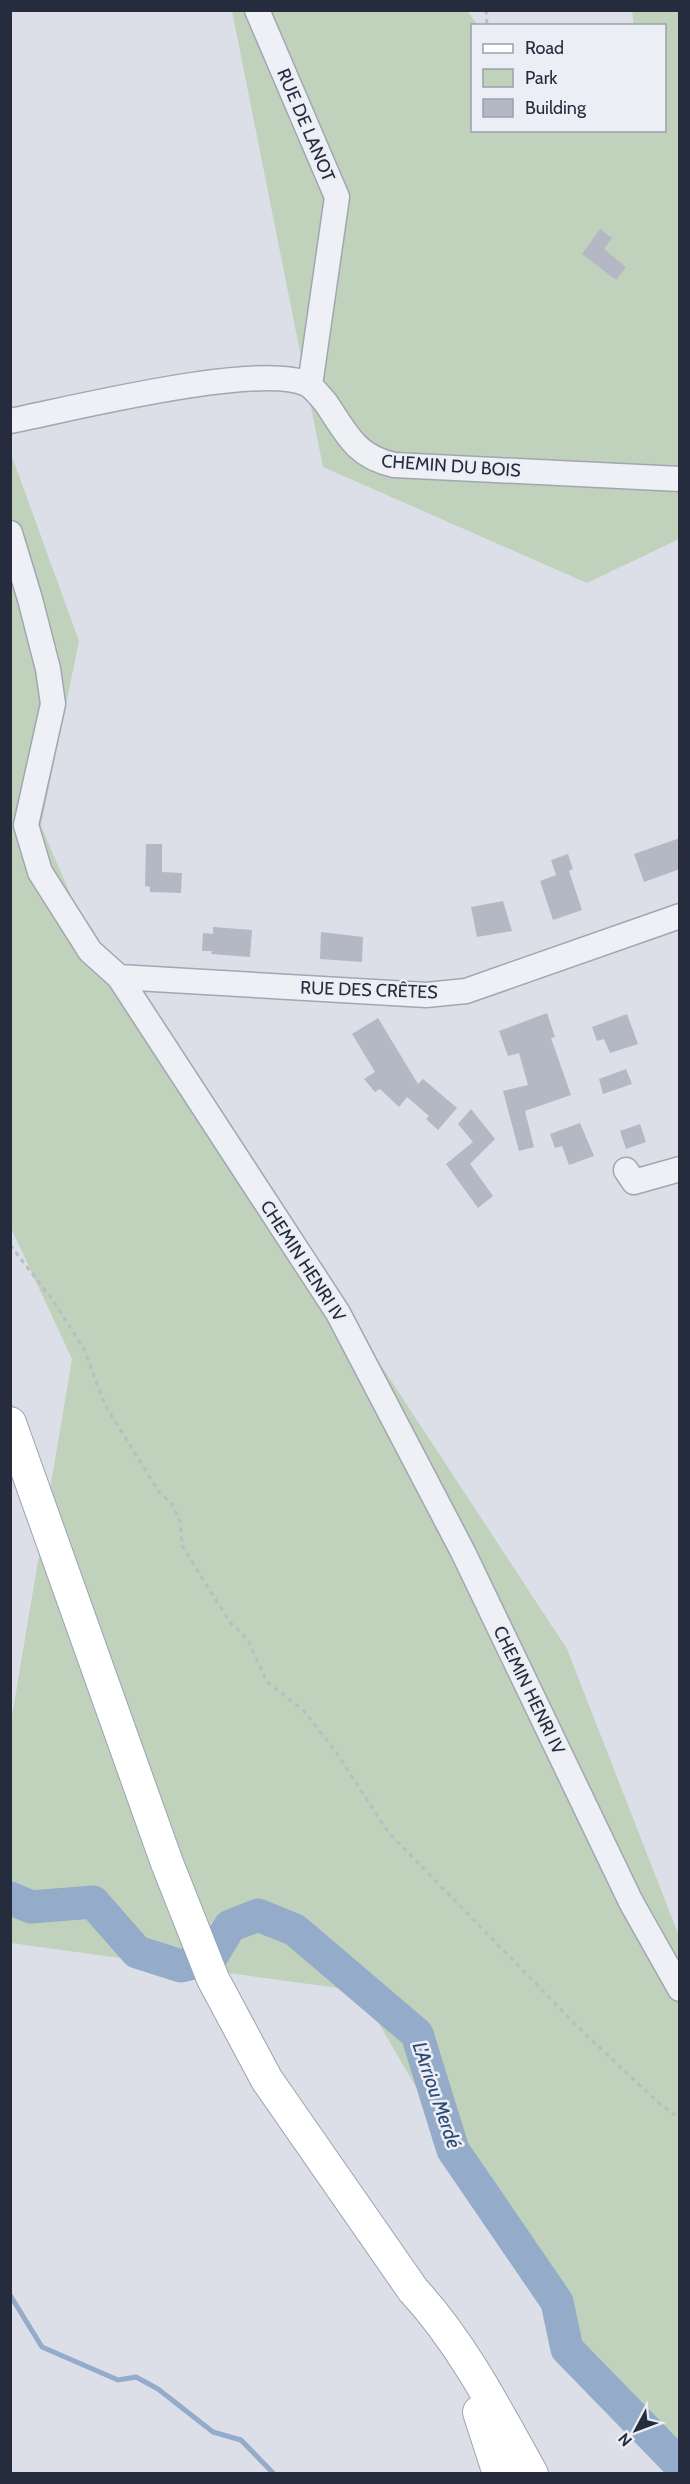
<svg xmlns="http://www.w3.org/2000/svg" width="690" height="2484" font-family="Cabin,sans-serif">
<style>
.green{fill:#c0d1bc}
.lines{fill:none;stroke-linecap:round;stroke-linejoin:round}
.stream{stroke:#94abc9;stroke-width:5}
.river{stroke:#94abc9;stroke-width:33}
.building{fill:#b3b8c4}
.minor-casing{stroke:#a1a6b1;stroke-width:27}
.major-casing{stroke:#9aa3b3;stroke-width:34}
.path{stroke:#babdc5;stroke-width:3;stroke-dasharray:4.5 4.5;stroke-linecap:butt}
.minor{stroke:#eef0f5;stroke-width:24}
.major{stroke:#fff;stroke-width:32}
.labels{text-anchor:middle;stroke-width:5;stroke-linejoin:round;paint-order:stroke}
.street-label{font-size:18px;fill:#252c3e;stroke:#ebeef5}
.water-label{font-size:20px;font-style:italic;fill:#2d4873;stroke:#ebeef5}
</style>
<rect width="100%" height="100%" fill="#dcdfe7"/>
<path class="green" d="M232,11h235l11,14 -6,1v104h192v-104l-30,-1 -2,-14h47v528l-92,44 -264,-116z
M10,451l69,190 -38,185 46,107 50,60 430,656 112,287v537h-13l-140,-197 -166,-285 -349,-48v-221l61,-363 -61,-131z"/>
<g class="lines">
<path class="stream" d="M10,2295l32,52 76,33 18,-3 22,12 55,43 28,8 33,34"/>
<path class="river" d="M10,1898l21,9 62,-5 44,50 44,14 29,-7 20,-33 28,-11 37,15 122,104 36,116 104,152 10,47 113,116"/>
</g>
<path class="building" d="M600,229l12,9 -8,11 22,18 -10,13 -34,-26z
M680,838v31l-36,13 -10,-28z
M146,844h16v28l20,1 -1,20 -31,-1v-5l-5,-1z
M568,854l5,15 -4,2 13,39 -29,10 -13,-39 16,-6 -5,-15z
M503,901l9,30 -35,6 -6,-30z
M213,927l39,3 -2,27 -39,-3 1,-3h-10l1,-18 10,1z
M321,932l42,5 -1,25 -42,-3z
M547,1013l8,24 -4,1 20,57 -46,16 9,36 -15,4 -16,-60 25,-6 -9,-32 -11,3 -9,-25z
M627,1014l11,30 -28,9 -6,-14 -7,2 -5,-14z
M378,1018l40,66 5,-5 34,29 -19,22 -12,-11 3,-3 -22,-19 -8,10 -19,-18 -5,3 -11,-13 11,-7 -23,-38z
M626,1069l6,15 -29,10 -4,-15z
M471,1109l24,30 -25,25 23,32 -15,12 -32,-44 27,-22 -15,-18z
M580,1123l14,33 -25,9 -7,-19 -7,2 -5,-14z
M640,1124l6,18 -20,7 -6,-18z"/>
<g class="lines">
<defs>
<path id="minor" d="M257,10l80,187 -27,188
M10,421c61,-12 248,-59 297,-37 7,4 14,13 19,19 21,31 29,53 68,62l286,14
M10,533l20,66 18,70 5,35 -27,121 14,47 50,79 29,26 219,336 125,239 168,350 49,87
M119,977l307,18 40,-4 214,-75
M626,1170l8,12 46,-13"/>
<path id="major" d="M10,1423l157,440 46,116 54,101 146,210c49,53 84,121 119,184
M479,2412l20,62"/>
</defs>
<use href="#minor" class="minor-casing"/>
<use href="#major" class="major-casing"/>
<path class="path" d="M486,10l1,16
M10,1245l44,57 30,47 21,56 54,87 13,12 8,18 2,24 48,76 18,18 19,42 36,28 31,39 54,83 196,201 76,71 20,15"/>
<use href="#minor" class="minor"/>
<use href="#major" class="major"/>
</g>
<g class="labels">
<g class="street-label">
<text transform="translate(306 125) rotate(67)" y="6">RUE DE LANOT</text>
<text transform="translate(451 466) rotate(4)" y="6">CHEMIN DU BOIS</text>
<text transform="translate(369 990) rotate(2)" y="6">RUE DES CRÊTES</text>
<text transform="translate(303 1261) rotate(57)" y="6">CHEMIN HENRI IV</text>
<text transform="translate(529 1690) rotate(64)" y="6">CHEMIN HENRI IV</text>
</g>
<g class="water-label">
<text transform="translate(437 2095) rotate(71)" y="7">L'Arriou Merdé</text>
</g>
</g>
<rect width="690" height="2484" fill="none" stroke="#252c3e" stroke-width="24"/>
<rect x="471" y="24" width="195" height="108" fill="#ebeef5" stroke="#9ca0ac" stroke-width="1.5"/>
<rect x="483" y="44" width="30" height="9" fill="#ffffff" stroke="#9ca0ac" stroke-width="1.5"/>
<text x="525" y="54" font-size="18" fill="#252c3e">Road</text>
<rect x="483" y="69" width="30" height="18" fill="#c0d1bc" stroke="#9ca0ac" stroke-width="1.5"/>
<text x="525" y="84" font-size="18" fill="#252c3e">Park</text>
<rect x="483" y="99" width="30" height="18" fill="#b3b8c4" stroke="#9ca0ac" stroke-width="1.5"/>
<text x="525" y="114" font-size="18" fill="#252c3e">Building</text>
<g transform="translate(636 2430) rotate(229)" stroke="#ebeef5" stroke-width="4.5" paint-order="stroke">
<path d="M0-4.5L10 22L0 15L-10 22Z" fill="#252c3e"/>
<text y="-9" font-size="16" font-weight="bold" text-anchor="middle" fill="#252c3e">N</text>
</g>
</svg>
